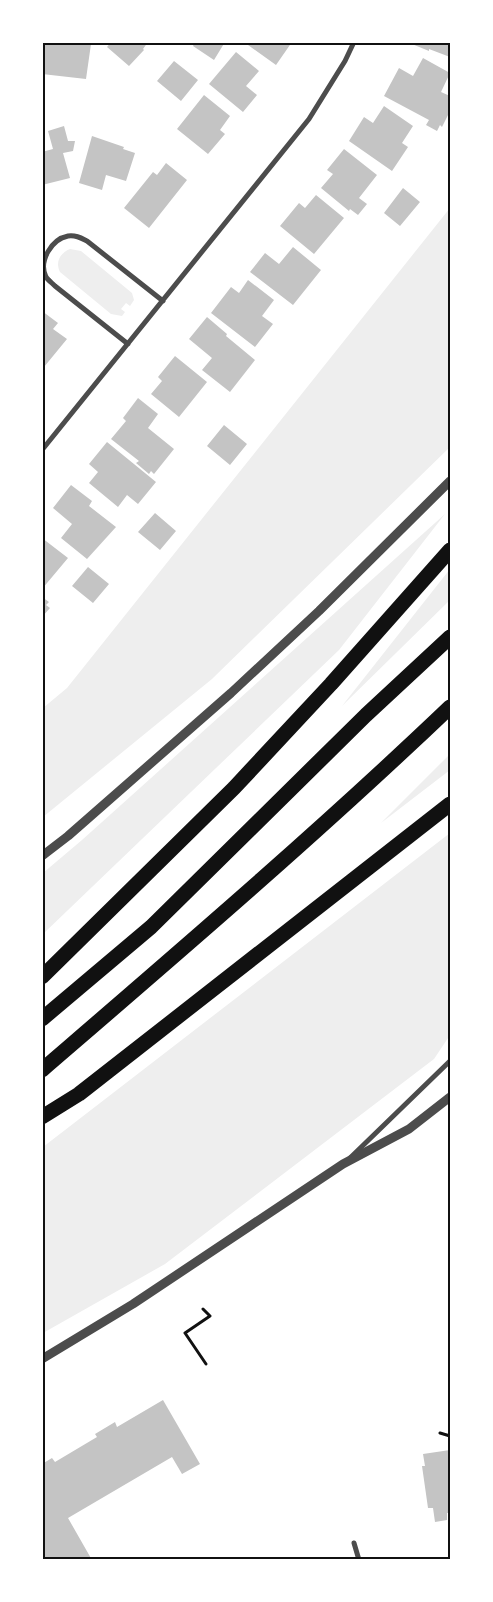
<svg xmlns="http://www.w3.org/2000/svg" width="493" height="1602" font-family="'Work Sans',sans-serif">
<style>
.green{fill:#eee}
.building{fill:#c4c4c4}
.lines{fill:none;stroke-linecap:round;stroke-linejoin:round}
.path{stroke:#111;stroke-width:3}
.minor{stroke:#4c4c4c;stroke-width:5}
.tertiary{stroke:#4c4c4c;stroke-width:9}
.motorway{stroke:#111;stroke-width:15}
.neatline{fill:none;stroke:#111;stroke-width:2}
</style>
<rect width="100%" height="100%" fill="#fff"/>
<path class="green" d="M450,208v239l-238,232 -169,138v-109l24,-20z
M70,249l11,2 51,42 2,7 -4,6 -4,-3 -5,6 4,3 -3,4 -11,-2 -51,-42c-5,-10 0,-19 10,-23z
M445,514l-106,136 -296,284v-61l39,-33z
M450,569v31l-108,106z
M450,754v16l-69,53z
M450,833v202l-16,24 -269,205 -122,69v-186z"/>
<path class="building" d="M42,42h39l10,2 -5,35 -44,-5z
M111,42h37l-5,7 1,1 -15,16 -22,-19z
M195,42h30l-11,18 -21,-14z
M249,42h43l-16,23 -28,-20z
M407,42h43v15l-21,-8v2z
M236,52l23,19 -13,15 11,9 -14,17 -34,-28z
M423,58l27,15 -9,19 9,4v15l-8,16 -2,-2 -3,6 -11,-6 3,-5 -45,-24 15,-28 14,8z
M174,61l24,19 -17,21 -24,-20z
M204,95l26,21 -10,14 5,4 -17,20 -31,-25z
M384,106l29,20 -11,17 6,4 -16,24 -43,-30 15,-24 9,6z
M64,126l4,15h7l-2,10 -10,2 7,25 -28,7v-33l11,-3 -5,-18z
M92,136l32,11 -1,2 12,4 -9,28 -20,-6 -4,15 -23,-7z
M344,149l33,26 -18,23 8,6 -9,11 -8,-6 -1,2 -28,-23 12,-14 -6,-4z
M166,163l21,17 -38,48 -25,-20 29,-36 4,3z
M403,188l17,14 -20,24 -16,-13z
M316,195l28,23 -30,36 -34,-28 19,-23 6,5z
M293,247l28,23 -28,35 -43,-33 15,-19 14,11z
M248,280l26,20 -12,16 11,8 -18,23 -44,-34 20,-26 8,6z
M42,311l16,12 -5,6 14,10 -23,28 -2,-1z
M207,317l20,17 -1,2 29,24 -25,32 -28,-22 10,-12 -23,-19z
M175,356l32,26 -28,35 -28,-23 11,-13 -4,-4z
M138,398l20,16 -10,14 26,21 -20,25 -3,-3 -2,3 -13,-11 3,-2 -28,-22 15,-18 -3,-3z
M224,425l23,19 -17,21 -23,-19z
M107,442l49,40 -18,22 -11,-9 -9,12 -29,-24 9,-11 -9,-8z
M71,485l21,16 -3,5 27,21 -29,32 -26,-21 11,-14 -19,-16z
M155,513l21,18 -16,19 -22,-18z
M42,538l26,20 -26,31z
M88,567l21,17 -16,19 -21,-17z
M42,597l7,5 -3,3 4,3 -8,9z
M163,1400l37,64 -18,10 -10,-17 -104,61 24,42h-50v-96l10,-6 3,4 42,-25 -2,-3 20,-12 2,5z
M450,1450v63h-3v7l-12,2 -2,-14h-5l-6,-42h3l-2,-12z"/>
<g class="lines">
<path class="path" d="M203,1309l7,7 -25,17 21,31
M440,1433l10,3"/>
<path class="minor" d="M128,344l-73,-58c-3,-3 -7,-6 -9,-9 -8,-16 6,-38 22,-41 8,-1 13,2 19,5l76,60
M42,450l267,-331 36,-58 9,-19
M350,1158l100,-97
M354,1543l5,17"/>
<path class="tertiary" d="M42,856l26,-20 163,-143 88,-82 131,-130
M42,1359l91,-55 210,-140 66,-35 41,-32"/>
<path class="motorway" d="M42,977l192,-189 97,-104 119,-134
M42,1019l109,-92 215,-212 84,-78
M42,1070c138,-119 277,-238 408,-363
M42,1117l37,-23 371,-290"/>
</g>
<rect width="493" height="1602" fill="none" stroke="#ffffff" stroke-width="88"/>
<rect x="44" y="44" width="405" height="1514" class="neatline"/>
</svg>
